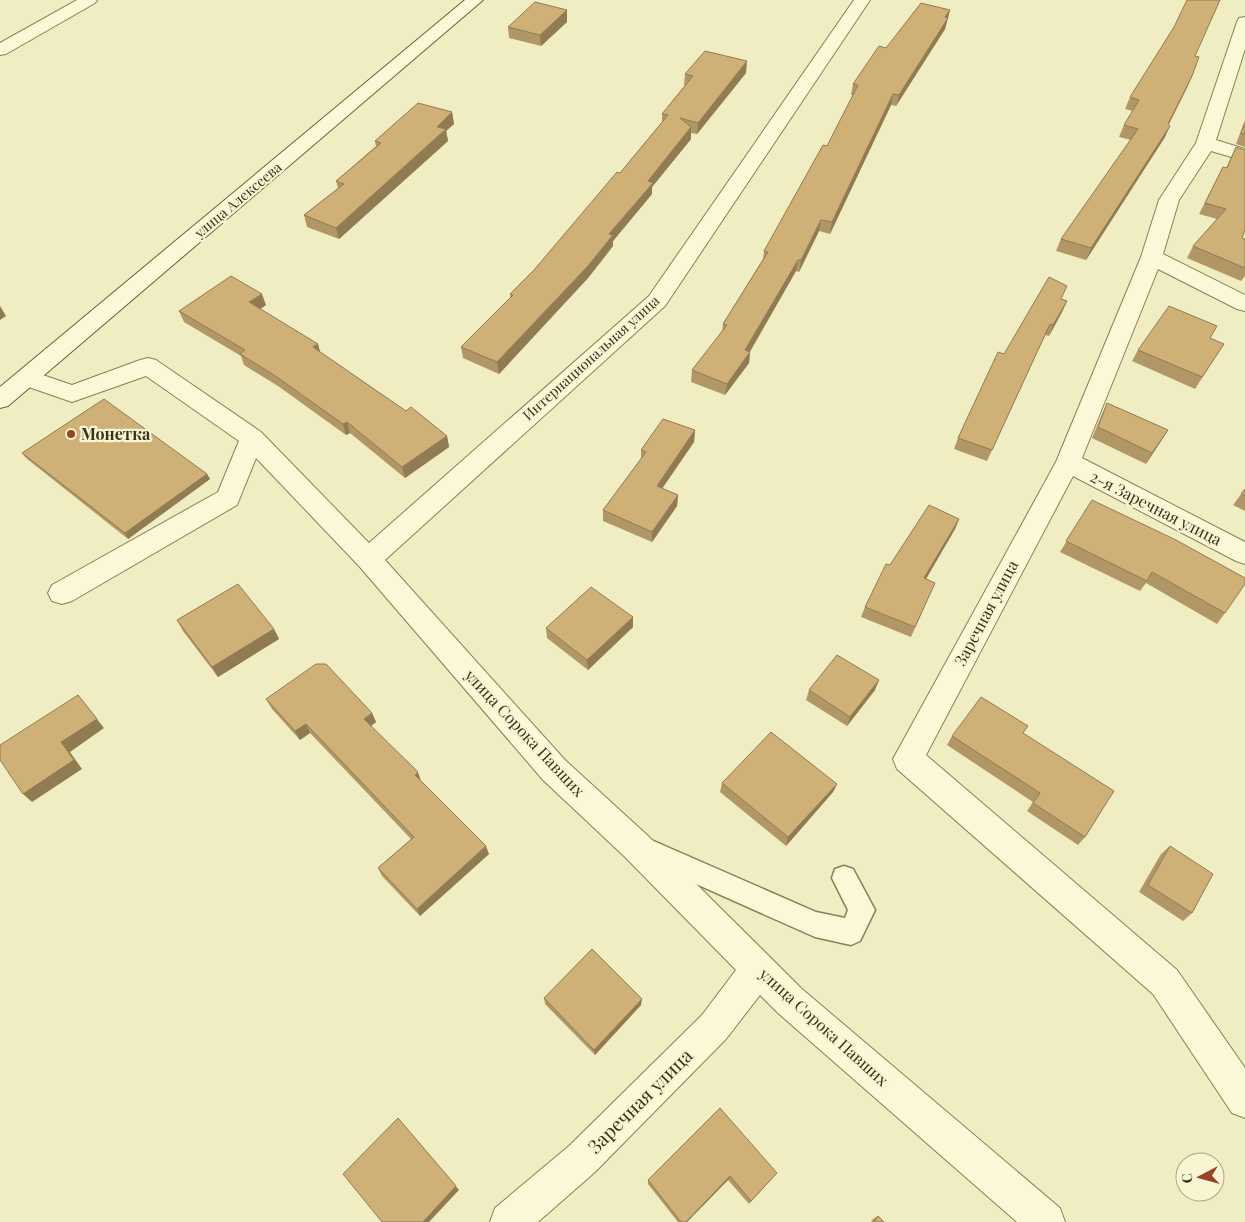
<svg xmlns="http://www.w3.org/2000/svg" width="1245" height="1222" font-family="'Playfair Display',serif">
<style>
.lines{fill:none;stroke-linecap:round;stroke-linejoin:round}
.lane-casing{stroke:#8a7f58;stroke-width:3}
.street-casing{stroke:#8a7f58;stroke-width:2}
.secondary-casing{stroke:#6c5f3c;stroke-width:2}
.lane{fill:#faf8d6;fill-rule:evenodd}
.street{fill:#faf8d6;fill-rule:evenodd}
.secondary{fill:#faf8d6;fill-rule:evenodd}
.wall{fill:#b29766}
.shaded-wall{fill:#917b53}
.building{fill:#cfb077;stroke:#917b53}
.poi-dot{fill:#9b4126;stroke:#f7f5d2;stroke-width:2}
.labels{text-anchor:middle;stroke-width:4.5;stroke-linejoin:round;paint-order:stroke}
.far-street-label{font-size:14px;fill:#39321d;stroke:#f7f5d2}
.poi-label{font-size:16px;font-weight:bold;fill:#39321d;stroke:#f7f5d2;text-anchor:start}
.street-label{font-size:16px;fill:#39321d;stroke:#f7f5d2}
.near-street-label{font-size:19px;fill:#39321d;stroke:#f7f5d2}
</style>
<rect width="100%" height="100%" fill="#f0edc2"/>
<g class="lines">
<defs>
<path id="lane" d="M649,839l167,73 29,6 3,-8 -16,-32 3,-9 9,-3 9,3 22,41 -15,31 -9,4 -36,-8 -175,-78 -3,-8 3,-8z"/>
<path id="street" d="M77,0h20l-2,3 -89,51 -6,1v-12z
M854,0h16l-205,306 -280,254 180,200 81,74 156,155 258,219 5,14h-48l-239,-209 -18,-18 -34,44 -131,133 -57,50h-48l5,-14 74,-62 133,-131 34,-45 -112,-114 -81,-76 -184,-214 -103,-108 -19,47 -165,96 -10,3 -10,-3 -4,-8 4,-8 166,-93 21,-51 -93,-65 -74,26 -52,-18 -4,-6 4,-6 8,-2 44,15 68,-25 8,-2 8,2 105,72 108,111 280,-247z
M1245,17v32l-29,91 29,9v12l-34,-10 -32,49 -16,54 82,41v16l-8,-2 -79,-40 -76,189 163,84v22l-9,-3 -163,-85 -147,279 251,215 68,98v50l-13,-5 -79,-119 -256,-225 -4,-10 163,-297 85,-205 18,-57 37,-57 41,-121 2,-4z"/>
<path id="secondary" d="M465,0h18l-475,406 -8,2v-21z"/>
</defs>
<use href="#lane" class="lane-casing"/>
<use href="#street" class="street-casing"/>
<use href="#secondary" class="secondary-casing"/>
<use href="#lane" class="lane"/>
<use href="#street" class="street"/>
<use href="#secondary" class="secondary"/>
</g>
<path class="wall" d="M567,10v12l-26,24 -32,-8 -1,-11z
M950,10l-5,19 -49,77 -5,-1 -61,129 -11,-3 -20,41 -3,-1 -46,81 -1,11 -24,32 -34,-13 1,-12 30,-38 1,-8 40,-65 1,-8 63,-105 26,-51h-2l2,-11 33,-36z
M1195,56l-3,20 -24,49 -3,12 -79,123 -30,-9 5,-12 70,-99 -12,-3 5,-12 9,-14 -8,-2 5,-12z
M746,73l-49,61 -6,-1v6l-39,48v7l-39,47v5l-25,32 -89,96 -36,-16 -2,-11 49,-49v-4l24,-24 86,-97 42,-51v-8l23,-29h-1l1,-11z
M452,112l2,12 -8,7 2,10 -109,98 -32,-12 -3,-12 34,-27 -2,-7 40,-35 -1,-5z
M1245,120v27l-9,-3z
M1236,147l6,91 3,1v37l-4,5 -54,-23 6,-12 24,-27 -18,-5 24,-47 3,1z
M1062,299l5,2 -5,11 -13,24 -4,-1 -58,126 -33,-12 4,-11 46,-84z
M266,305l-6,4 58,35 2,8 86,59 41,25 2,11 -44,31 -55,-45 -4,2 -68,-49 -34,-21 -3,-9 -57,-34 -5,-11z
M1210,338l14,6 -29,45 -63,-28 6,-11z
M1107,403l61,27 -22,34 -54,-26 10,-24z
M695,430l-1,12 -32,47 16,6 -1,11 -25,36 -49,-21v-11l38,-51v-9z
M22,453l185,21 3,5 -82,60 -102,-81z
M1245,489v22l-12,-6z
M1092,500l133,113 -8,11 -71,-41 -6,8 -80,-39z
M959,519l-4,10 -29,50 9,4 -24,54 -50,-20 4,-10 25,-42z
M177,620l97,9 5,10 -61,38 -35,-46z
M633,627l-45,43 -41,-32 -1,-10z
M809,690h66l-28,36 -41,-26z
M266,699l106,14 4,9 -5,4 49,55 69,73 -69,62 -38,-40 -4,-8 33,-29 -101,-106 -10,7 -28,-31z
M1023,734l62,103 -7,8 -51,-34 6,-9 -86,-57 5,-9z
M722,783l115,1 -4,8 -47,54 -66,-54z
M1170,846l22,67 -9,8 -44,-29 22,-38z
M544,998l97,7 -46,50 -50,-51z
M777,1173l-28,31 -21,-24 -41,42h-9l-30,-38v-4z
M878,1216l6,6h-13l2,-3z"/>
<path class="shaded-wall" d="M567,10v12l-26,24 -1,-11z
M950,10l-5,19 -49,77 3,-11 46,-78z
M747,61l-1,12 -49,61 1,-11z
M1192,76l-5,12 -24,48 5,-12z
M893,94l-2,11 -61,129 2,-12z
M452,112l2,12 -8,7 2,10 -109,98 -3,-11z
M1170,126l-5,11 -79,123 5,-12z
M691,127v12l-39,48v7l-39,47v5l-25,32 -89,96 -2,-12 112,-128 39,-53z
M821,220l-2,11 -20,41 2,-12z
M798,260l-2,11 -50,87 4,-6 -1,11 -24,32 2,-11 18,-34z
M262,294l4,11 -13,9 -4,-12z
M1067,301l-5,11 -13,24 4,-11z
M0,306l6,10 -6,4z
M318,344l3,12 -8,-9z
M347,422l3,11 -4,2 -3,-11z
M695,430l-1,12 -38,55 1,-11z
M1168,430l-7,11 -15,23 6,-11z
M447,436l2,11 -44,31 -3,-11z
M207,474l3,5 -82,60 -3,-6z
M678,495l-1,11 -25,36v-10z
M959,519l-4,10 -35,60 4,-11z
M633,617v10l-45,43 -1,-10z
M274,629l5,10 -61,38 -6,-10z
M879,680l-4,10 -28,36 3,-9z
M78,695l26,33 -34,24 12,17 -50,33 -9,-8 38,-52z
M372,713l4,9 -8,6 -4,-9z
M306,724l4,9 -10,7 -5,-9z
M418,772l3,9 -6,-6z
M837,784l-4,8 -47,54 2,-9z
M486,846l3,8 -69,62 -3,-7z
M642,999l-1,6 -46,50 -1,-5z
M402,1123l57,67 -30,32h-6z
M730,1176l-2,4 -41,42h-1z"/>
<path class="building" d="M1187,0h33l-25,56 4,1 -7,19 -24,48 2,2 -79,122 -30,-9 77,-110 -14,-4 15,-25 -9,-3 44,-70z
M535,2l32,8 -27,25 -32,-8z
M921,3l29,7 -5,7 3,1 -49,77 -6,-1 -61,128 -11,-2 -20,40h-3l-53,90 5,2 -23,32 -35,-14 35,-45 -4,-1 45,-72 -4,-1 59,-106 4,1 31,-61 -5,-1 26,-38 7,2z
M705,51l42,10 -49,62 -18,-5 11,9 -43,54 5,2 -44,51 4,1 -25,31 -91,96 -36,-15 52,-52 -3,-1 24,-24 83,-98 3,1 48,-58 -6,-1 31,-38 -8,-2z
M418,103l34,9 -15,15 9,2 -110,99 -32,-13 40,-31 -8,-3 45,-38 -6,-2z
M1245,123v11l-4,-1z
M1236,147l9,3v80l-3,8 3,1v29l-52,-22 33,-37 -21,-6 18,-36 4,1z
M231,276l31,18 -13,8 69,42 -5,3 93,64 5,-4 36,29 -45,31 -55,-45 -4,2 -69,-49 -34,-21 5,-4 -66,-39z
M1049,277l18,9 -6,13 6,2 -14,24 -3,-1 -58,126 -34,-12 40,-86 6,2z
M1169,306l48,20 -7,12 14,6 -22,33 -64,-27z
M104,399l103,75 -82,59 -103,-80z
M1107,403l61,27 -16,23 -54,-26z
M663,419l32,11 -38,56 21,9 -26,37 -49,-22 43,-58 -5,-2z
M1245,489v7l-4,-2z
M1092,500l84,40 69,38v6l-20,29 -73,-41 -5,9 -81,-40z
M929,505l30,14 -35,59 11,5 -20,44 -50,-20 21,-43 4,1z
M238,584l36,45 -62,38 -35,-47z
M591,587l42,30 -46,43 -41,-32z
M837,655l42,25 -29,37 -41,-27z
M316,664h10l46,49 -8,6 54,53 -3,3 71,71 -69,63 -39,-41 36,-31 -108,-113 -11,7 -29,-32z
M78,695l19,24 -36,23 13,18 -51,34 -23,-34v-15z
M981,697l47,29 -5,7 91,58 -29,46 -52,-34 7,-10 -88,-57z
M771,732l66,52 -49,53 -66,-54z
M1170,846l43,28 -21,39 -44,-28z
M592,949l50,50 -48,51 -50,-52z
M720,1108l57,65 -26,28 -21,-25 -44,46h-5l-33,-42z
M398,1118l58,68 -33,36h-41l-39,-48z
M878,1216l6,6h-10z"/>
<circle class="poi-dot" cx="71" cy="434" r="5"/>
<g class="labels">
<g class="far-street-label">
<text transform="translate(238 200) rotate(-40)" y="5">улица Алексеева</text>
<text transform="translate(591 358) rotate(-42)" y="5">Интернациональная улица</text>
</g>
<g class="poi-label">
<text x="81" y="440">Монетка</text>
</g>
<g class="street-label">
<text transform="translate(1156 508) rotate(27)" y="6">2-я Заречная улица</text>
<text transform="translate(986 613) rotate(-62)" y="6">Заречная улица</text>
<text transform="translate(525 733) rotate(47)" y="6">улица Сорока Павших</text>
<text transform="translate(824 1027) rotate(42)" y="6">улица Сорока Павших</text>
</g>
<g class="near-street-label">
<text transform="translate(640 1101) rotate(-45)" y="7">Заречная улица</text>
</g>
</g>
<g transform="translate(1200 1177) rotate(264)"><circle r="24" fill="#f7f5d2" stroke="#aba78a"/>
<path d="M0-4L9 19L0 12L-9 19Z" fill="#9b4126"/>
<text y="-8" font-size="14" font-weight="bold" text-anchor="middle" fill="#39321d">С</text>
</g>
</svg>
